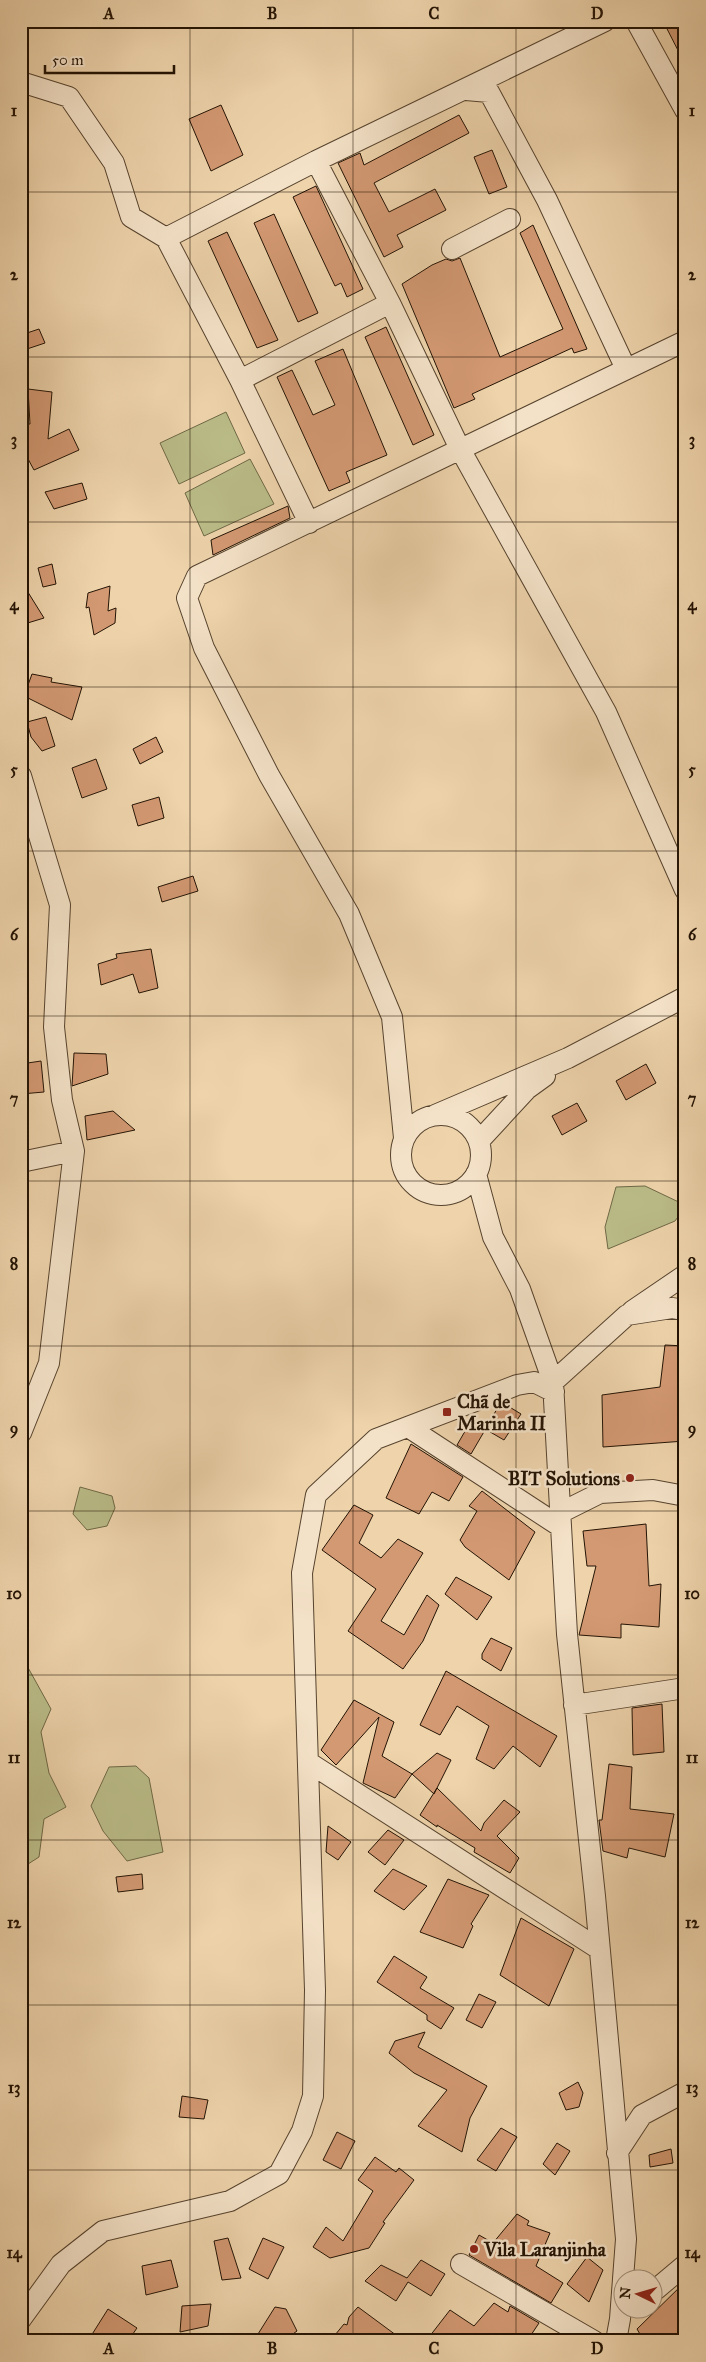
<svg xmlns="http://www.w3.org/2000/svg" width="706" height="2362" font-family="'IM FELL Great Primer',serif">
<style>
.green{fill:#babc88;stroke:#6e6846}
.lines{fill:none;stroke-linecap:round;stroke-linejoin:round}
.stream{stroke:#6a7667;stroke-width:5}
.building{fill:#d39973;stroke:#231304}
.street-casing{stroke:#56432e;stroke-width:22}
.street{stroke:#f4e2c8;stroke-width:20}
.grid{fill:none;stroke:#231304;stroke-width:1;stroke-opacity:0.55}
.poi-dot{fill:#8f2418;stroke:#f4e2c8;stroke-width:2}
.labels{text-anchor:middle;stroke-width:5;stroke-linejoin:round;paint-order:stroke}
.poi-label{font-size:19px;font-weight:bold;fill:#231304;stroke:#f4e2c8;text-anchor:start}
.neatline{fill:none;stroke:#231304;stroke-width:2}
.grid-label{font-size:16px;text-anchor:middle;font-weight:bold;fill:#231304}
</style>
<rect width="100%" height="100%" fill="#eed3ab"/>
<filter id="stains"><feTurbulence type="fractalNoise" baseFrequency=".004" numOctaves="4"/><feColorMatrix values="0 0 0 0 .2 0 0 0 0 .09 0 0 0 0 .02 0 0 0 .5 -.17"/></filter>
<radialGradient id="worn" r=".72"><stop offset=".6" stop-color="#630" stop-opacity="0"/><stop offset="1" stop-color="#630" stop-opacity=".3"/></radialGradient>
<path class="green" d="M226,412l19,41 -66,31 -19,-41z
M250,459l24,45 -70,32 -19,-43z
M645,1186l40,19v2l-10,14 -67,28 -3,-22 11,-40z
M80,1487l32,9 3,12 -8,18 -20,4 -14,-16z
M21,1655l30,54 -10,23 8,41 17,34 -22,12 -5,38 -14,9 -4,-23v-122l8,-8 -8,-14z
M136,1766l13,12 14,74 -36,9 -24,-30 -12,-25 18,-39z"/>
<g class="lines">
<path class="stream" d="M21,2077v21"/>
</g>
<path class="building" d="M663,21h22v43z
M221,105l22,50 -32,16 -22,-52z
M459,115l10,18 -95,50 15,29 46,-23 11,21 -49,25 6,12 -19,10 -46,-94 22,-10 4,12z
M492,150l15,37 -18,7 -15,-37z
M316,186l47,103 -16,8 -6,-14 -6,3 -42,-89z
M274,214l44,99 -20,9 -44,-99z
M533,225l54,124 -13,4 -2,-5 -100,46 3,5 -21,9 -52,-124 30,-19 14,-6 6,2 8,-3 40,99 63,-28 -43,-96z
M227,232l51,108 -21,8 -49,-107z
M386,327l48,108 -21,10 -48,-108z
M39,329l6,14 -24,8v-16z
M343,349l44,106 -41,17 4,10 -21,9 -52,-114 15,-7 21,45 22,-10 -20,-44z
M28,389l24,3 -4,47 21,-10 10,21 -45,20 -13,-24v-22h9z
M82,483l5,16 -33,10 -9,-17z
M288,506l2,12 -77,37 -2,-15z
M52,564l4,20 -13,3 -5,-19z
M21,581l23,37 -23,7z
M110,586l-2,25 8,-3 -1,15 -21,12 -5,-28 -3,1 2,-15z
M32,674l20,4 -1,4 31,5 -10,33 -48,-24z
M46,717l9,29 -13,5 -11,-14 -4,-15z
M156,737l7,15 -23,12 -7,-15z
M96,759l11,30 -25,9 -10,-30z
M159,797l5,21 -26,8 -6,-21z
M193,876l5,15 -36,11 -4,-15z
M151,949l7,39 -19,5 -6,-19 -32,11 -3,-21 19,-6 -1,-4z
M74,1053l32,1 2,20 -36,12z
M41,1061l3,31 -23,2v-30z
M646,1064l10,19 -30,17 -10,-19z
M577,1103l10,18 -25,14 -10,-19z
M113,1111l22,19 -48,10 -2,-24z
M665,1345l20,1v95l-82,6 -1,-52 58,-8z
M503,1403l18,11 -17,26 -19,-11 15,-25z
M471,1421l14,9 -14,24 -14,-9z
M411,1444l52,33 -14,24 -17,-9 -13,22 -33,-16z
M482,1491l53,41 -26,48 -44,-33 -5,-7 17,-29 -8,-5z
M354,1505l19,10 -14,28 22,15 17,-19 25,14 -42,68 23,14 23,-40 12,10 -16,36 -20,28 -55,-38 28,-42 -54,-39z
M646,1524l3,62 12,-2 -2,43 -38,-3v14l-42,-3 17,-69h-9l-4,-35z
M456,1577l36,20 -15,23 -32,-26z
M491,1638l21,10 -11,23 -19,-12v-5z
M446,1671l111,65 -17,31 -27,-21 -19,23 -18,-10 13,-33 -32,-20 -17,29 -20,-10z
M354,1700l40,22 -12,34 30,18 -17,24 -32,-15 16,-66 -43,48 -15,-15z
M662,1704l2,48 -31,3 -1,-47z
M437,1753l14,7 -17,34 -22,-20z
M609,1764l23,3 -2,42 44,5 -9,43 -36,-9 -2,10 -24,-7 -4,-31h3z
M437,1788l44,43 3,-8 20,-23 16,12 -23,24 22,22 -9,15 -36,-21 1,-4 -38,-23v2l-17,-12z
M328,1826l23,16 -13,18 -12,-8z
M388,1830l16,10 -19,25 -17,-13z
M393,1869l34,17 -23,24 -30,-19z
M142,1874l1,15 -25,3 -2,-15z
M448,1879l41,16 -18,29 2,2 -10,22 -43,-16z
M521,1918l53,31 -25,57 -49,-31z
M394,1956l33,21 -7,11 34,20 -13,21 -14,-9v-5l-50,-33z
M479,1994l17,8 -14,26 -16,-8z
M425,2032l-7,15 69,39 -17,32 -8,34 -44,-26 29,-36 -33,-17 -25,-20 6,-12z
M578,2082l5,11 -4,14 -13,3 -7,-17z
M182,2096l26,4 -4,19 -25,-2z
M501,2128l16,9 -21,34 -19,-11z
M337,2132l18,9 -14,28 -18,-9z
M557,2143l13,8 -15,24 -12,-11z
M671,2149l2,14 -23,4 -1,-12z
M375,2157l21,15 3,-4 15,12 -31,42 2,1 -16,25 -39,10 -17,-11 13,-20 17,14 30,-50 -15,-11z
M517,2214l12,7 -2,4 23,8 -14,33 27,17 -12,20 -82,-48 10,-20 14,8z
M228,2238l13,40 -19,2 -8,-39z
M263,2238l21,9 -16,32 -19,-10z
M587,2257l16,13 -14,32 -22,-18z
M171,2260l7,27 -32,8 -4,-29z
M421,2260l24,14 -14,22 -23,-14 -12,19 -31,-20 16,-16 26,13z
M685,2282v59h-41l-7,-12z
M494,2303l14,9 2,-6 29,17 -12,18h-101l24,-31 24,16z
M211,2304l-3,22 -28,6 2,-26z
M275,2307l11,2 11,22 -14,10h-20l-5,-7z
M358,2307l46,34h-62l-7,-6 9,-11 3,1 2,-8z
M108,2309l29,19 -9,13h-30l-7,-5z"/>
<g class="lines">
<defs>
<path id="street" d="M636,21l49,89
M21,82l48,15 45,66 17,54 35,21 74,142 150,-77
M466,90l23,2 58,108 79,169
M316,161l74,142 70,146 146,263 79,178
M166,238l150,-77 289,-140
M452,249l58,-30
M240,380l69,143
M21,776l39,129 -6,122 8,73 12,51 -25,212 -28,70
M401 1155a40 40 0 1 1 80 0a40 40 0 1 1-80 0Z
M435,1115l133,-57 117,-61
M404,1138l-12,-121 -43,-103 -80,-139 -65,-127 -17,-50 10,-22 488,-235
M479,1141l48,-52 18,-13
M21,1162l53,-11
M476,1174l17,63 27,52 33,93 14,252 28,262 31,343 -6,80 -4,22
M632,1311l53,-36
M553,1382l74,-67 45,-7 13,2
M408,1427l153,100
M560,1513l40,-20 53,-3 32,6
M574,1705l111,-17
M308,1762l291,187
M617,2153l25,-38 43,-23
M461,2264l133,77
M654,2291l31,-26
M21,2319l40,-55 42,-33 127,-30 49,-27 23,-43 11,-35 2,-106 -13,-417 14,-78 60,-56 141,-54 17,-3 20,10"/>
</defs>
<use href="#street" class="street-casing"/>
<use href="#street" class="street"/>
</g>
<path class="grid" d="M190,21v2320M353,21v2320M516,21v2320M21,192h664M21,357h664M21,522h664M21,687h664M21,851h664M21,1016h664M21,1181h664M21,1346h664M21,1511h664M21,1675h664M21,1840h664M21,2005h664M21,2170h664"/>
<g class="poi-dot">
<rect x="442" y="1407" width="10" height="10" rx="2.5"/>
<circle cx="630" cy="1478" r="5"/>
<circle cx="474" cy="2249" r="5"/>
</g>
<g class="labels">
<g class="poi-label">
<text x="457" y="1408">Chã de<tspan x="457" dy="22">Marinha II</tspan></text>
<text x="620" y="1485" text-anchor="end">BIT Solutions</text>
<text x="484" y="2256">Vila Laranjinha</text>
</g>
</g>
<rect width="706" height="2362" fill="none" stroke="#eed3ab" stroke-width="55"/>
<g transform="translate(638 2294) rotate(275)"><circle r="24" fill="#f4e2c8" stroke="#a08f7a"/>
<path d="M0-4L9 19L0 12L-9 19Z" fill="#8f2418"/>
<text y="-8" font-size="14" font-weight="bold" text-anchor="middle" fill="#231304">N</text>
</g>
<path d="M45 65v8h129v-8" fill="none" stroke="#231304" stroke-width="2.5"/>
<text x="52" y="65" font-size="15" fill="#231304" stroke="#f4e2c8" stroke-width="4" paint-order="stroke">50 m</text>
<rect x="28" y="28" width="650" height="2306" class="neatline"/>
<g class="grid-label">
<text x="109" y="19">A</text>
<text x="272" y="19">B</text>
<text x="434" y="19">C</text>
<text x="597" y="19">D</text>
<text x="14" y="116">1</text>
<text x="692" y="116">1</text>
<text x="14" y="280">2</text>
<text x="692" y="280">2</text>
<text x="14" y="445">3</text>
<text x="692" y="445">3</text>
<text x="14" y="610">4</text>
<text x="692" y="610">4</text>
<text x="14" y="775">5</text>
<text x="692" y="775">5</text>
<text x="14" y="940">6</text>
<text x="692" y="940">6</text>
<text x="14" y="1104">7</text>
<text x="692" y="1104">7</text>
<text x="14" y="1269">8</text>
<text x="692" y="1269">8</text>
<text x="14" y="1434">9</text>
<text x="692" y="1434">9</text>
<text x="14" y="1599">10</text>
<text x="692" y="1599">10</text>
<text x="14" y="1763">11</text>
<text x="692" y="1763">11</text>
<text x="14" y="1928">12</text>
<text x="692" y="1928">12</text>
<text x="14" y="2093">13</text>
<text x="692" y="2093">13</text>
<text x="14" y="2258">14</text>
<text x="692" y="2258">14</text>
<text x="109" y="2354">A</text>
<text x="272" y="2354">B</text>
<text x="434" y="2354">C</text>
<text x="597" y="2354">D</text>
</g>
<rect width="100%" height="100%" filter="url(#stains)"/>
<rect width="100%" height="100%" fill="url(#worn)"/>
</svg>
